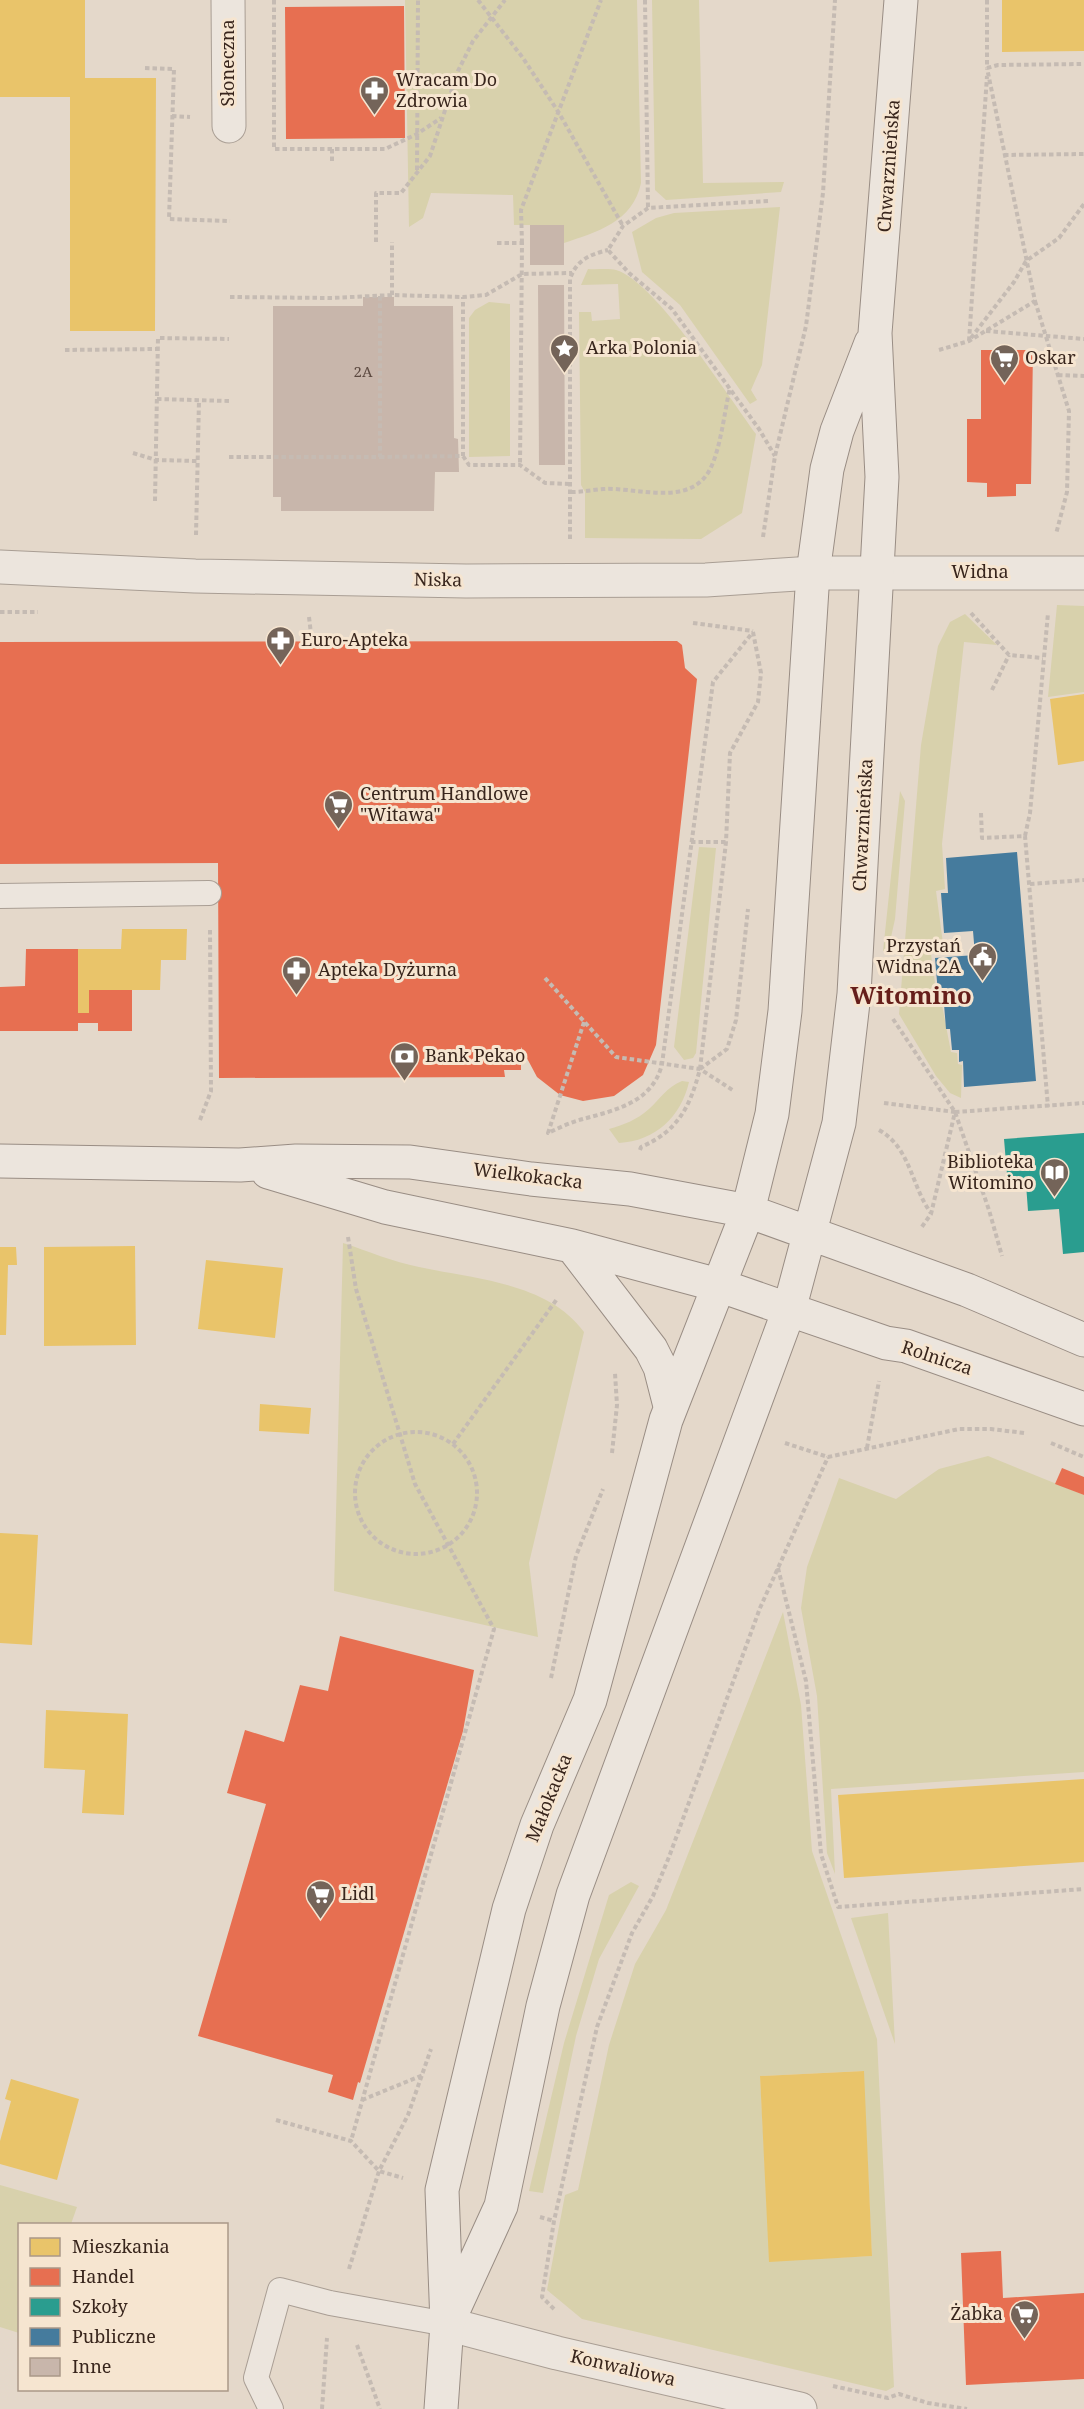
<svg xmlns="http://www.w3.org/2000/svg" width="1084" height="2409" font-family="'Noto Serif',serif">
<style>
.green{fill:#d8d1ac;fill-rule:evenodd}
.homes{fill:#e9c46a}
.shops{fill:#e76f51}
.schools{fill:#2a9d8f}
.public{fill:#457b9d}
.building{fill:#c8b6ab}
.lines{fill:none;stroke-linecap:round;stroke-linejoin:round}
.lane-casing{stroke:#a99e94;stroke-width:26}
.street-casing{stroke:#a99e94;stroke-width:35}
.secondary-casing{stroke:#998d84;stroke-width:35}
.path{stroke:#c5bbb3;stroke-width:4;stroke-dasharray:4.5 3;stroke-linecap:butt}
.lane{stroke:#ece5dd;stroke-width:24}
.street{stroke:#ece5dd;stroke-width:33}
.secondary{stroke:#ece5dd;stroke-width:33}
.labels{text-anchor:middle;stroke-width:6;stroke-linejoin:round;paint-order:stroke}
.number-label{font-size:15px;fill:#5c4940}
.street-label{font-size:18px;fill:#38251c;stroke:#f6e5d0}
.poi-label{font-size:18px;fill:#38251c;stroke:#f6e5d0;text-anchor:start}
.district-label{font-size:24px;font-weight:bold;fill:#661e1a;stroke:#f6e5d0}
</style>
<rect width="100%" height="100%" fill="#e4d8ca"/>
<path class="green" d="M405,0h232l4,183c-8,39 -44,49 -77,60v-18h-50l-1,-30 -82,-2 -8,25 -14,9z
M652,0h47l4,183 81,-1 -3,10 -115,8 -11,-10z
M780,207l-18,158 -11,25 6,10 -7,4 -70,-99 -38,-33 -10,-40 24,-14 18,-5z
M588,269c9,1 20,-1 28,1 39,11 114,129 140,164l-14,79 -41,26 -116,-1v-46l-4,-7 -2,-173h12l1,9 28,-2 -2,-35 -37,1z
M489,302l21,2v152l-41,1v-139l6,-8z
M1057,605l27,1v86l-36,5z
M965,614l32,31 -33,-3 -22,202 3,45 -9,2 8,60 -13,3 7,51h4l9,47 6,1 1,11 4,1 -1,33 -11,-5 -14,-17 -37,-62 22,-269 17,-99 12,-24z
M900,791l5,10 -10,118 -7,32h-5z
M699,847l17,1 -20,205 -3,5 -9,2 -10,-13z
M682,1081l7,1c-8,35 -34,59 -70,61l-10,-14c14,-4 28,-9 40,-20 11,-10 18,-22 33,-28z
M343,1243c25,8 50,19 76,24 54,12 129,15 165,65l-55,231 9,74 -204,-46z
M988,1456l96,39v277l-253,17 4,85 -8,-21 -10,-157 -16,-88 6,-41 32,-89 57,21 43,-30z
M783,1612l18,93 11,146 65,188 17,348 -8,4 -304,-72 -35,-29 18,-95 13,-5 31,-145 26,-81 31,-54zM863,2071l9,185 -102,5 -10,-185z
M631,1882l8,4 -40,73 -23,77 -33,157 -14,-2 35,-148 45,-148z
M888,1913l7,131 -44,-126z
M0,2185l77,22 -6,17h-51l-1,109 -19,-6z"/>
<path class="homes" d="M0,0h85v78h71l-1,253h-85v-234h-70z
M1002,0h82v51l-82,1z
M1084,694v67l-26,4 -8,-66z
M122,929h65l-1,31h-25l-1,30h-71v23h-11v-64h43z
M135,1246l1,99 -92,1v-99z
M0,1247h16l1,18h-9l-2,70h-6z
M206,1260l77,8 -8,70 -77,-9z
M260,1404l51,4 -2,26 -50,-3z
M0,1533l38,2 -6,110 -32,-2z
M46,1710l82,4 -4,101 -42,-2 3,-43 -41,-2z
M1084,1779v83l-240,16 -6,-83z
M864,2071l8,185 -103,6 -9,-186z
M11,2079l68,20 -22,81 -57,-16v-23l11,-40 -6,-2z"/>
<path class="shops" d="M404,6l1,132 -119,1 -1,-132z
M981,350h52l-2,134h-15v12l-29,1v-14l-20,-1v-63h14z
M677,641l5,4 3,23 12,11 -41,366 -13,30 -29,21 -31,5 -23,-6 -23,-18 -16,-30v23h-17l1,7 -286,1 -1,-215 -218,1v-222z
M26,949h52v64h11v-23h43v41h-34v-8h-20v8h-78v-44l25,-1z
M1062,1468l22,9v18l-29,-11z
M340,1636l134,34 -11,61 -103,352 -2,-1 -5,18 -25,-8 5,-17 -135,-39 68,-232 -39,-11 18,-63 39,12 16,-57 28,6z
M1001,2251l2,47 81,-5v86l-118,6 -5,-132z"/>
<path class="schools" d="M1084,1133v119l-21,2 -4,-45 -31,2 -2,-27 -18,2 -4,-47z"/>
<path class="public" d="M1017,852l19,229 -72,6 -1,-26 -4,1v-12h-7l-2,-21h-4l-2,-25 -5,1 -4,-47 40,-3 -2,-24 -29,2 -3,-40h7l-2,-35z"/>
<path class="building" d="M530,225h34v40h-34z
M538,285h26l1,180h-26z
M363,297h31v9h59l1,132 4,1 1,33h-24l-1,39h-153v-14h-8v-191h90z"/>
<g class="lines">
<defs>
<path id="lane" d="M0,896l209,-3
M271,2409l-15,-31 24,-88 50,13 117,21"/>
<path id="street" d="M228,0l1,126
M0,567l195,9 271,5 240,-1 107,-7h271
M447,2324l110,29 243,56"/>
<path id="secondary" d="M0,1161l240,4 56,-4 114,1 121,17 99,10 118,22 219,79 117,50
M268,1172l117,35 187,39 146,39 168,58 20,3 178,63
M572,1246l79,103 9,18 10,39
M447,2324l54,-118 42,-200 30,-111 216,-585 50,-187 15,-129 28,-517 -7,-144 26,-333
M441,2409l6,-85 -5,-134 67,-281 28,-84 53,-125 76,-280 82,-209 24,-97 13,-103 28,-438 14,-104 10,-38 34,-88"/>
</defs>
<use href="#lane" class="lane-casing"/>
<use href="#street" class="street-casing"/>
<use href="#secondary" class="secondary-casing"/>
<path class="path" d="M274,0v149h111l32,-15 24,-16
M478,0l45,58 36,55 64,113
M645,0l3,208
M987,0v68
M145,68l29,1 -5,150 61,2
M987,68l11,-3 86,-1
M172,116l18,1
M332,149v13
M1004,155l80,-1
M417,170l1,-170
M768,201l-120,7 -25,18 -15,24 21,23 43,36 87,120 16,27
M376,242v-49h25l29,-37 28,-85 15,-30 32,-41
M497,243h25l-2,222
M522,243l-1,-33 80,-210
M392,295v-53
M230,297l102,1 60,-3 71,2 23,-2 36,-21 50,-1
M1035,301l34,110 -2,81 -11,42
M986,331l98,8
M971,338l43,-56 12,-21 33,-23 25,-34
M969,341l18,-265
M65,350l93,-1
M939,350l30,-9 66,-40 -48,-233
M1058,375l26,1
M157,399l72,2
M133,453l23,7 41,1
M463,456l6,9h51l25,18 26,1
M229,457h151v-162
M380,457l83,-1v-159
M571,492c11,0 21,-2 32,-3 31,-2 79,16 102,-12 15,-18 19,-65 25,-89
M155,501l3,-163 71,1
M196,535l3,-135
M763,537l12,-81 31,-130 17,-133 12,-193
M570,539v-260c6,-19 21,-25 38,-29
M0,612h38
M971,613l38,42 34,3
M309,617l3,25
M693,623l60,8
M992,690l17,-35
M981,813l1,25 43,-2 23,271
M1025,836l5,-23 18,-200
M691,842h35
M1030,884l54,-4
M545,978l71,79 84,12 34,22
M893,1019l62,93 34,98 13,46
M584,1022l-36,111c11,-5 23,-11 35,-14 33,-9 70,-17 79,-55l51,-382 40,-50
M700,1069l27,-20 9,-29 12,-111
M884,1103l71,9 -24,102 -10,14
M955,1112l129,-9
M200,1120l11,-29 -1,-161
M879,1130c32,18 32,56 52,83
M640,1150l1,-3c37,-16 49,-40 59,-78l26,-227 4,-89 28,-51 3,-29 -8,-41
M348,1237l8,52 59,195 79,145 -143,512
M355 1493a61 61 0 1 1 122 0a61 61 0 1 1-122 0Z
M785,1443l43,14 131,-28h32l33,4
M1051,1443l33,14
M453,1444l104,-145
M867,1448l12,-67
M612,1453l5,-48 -2,-32
M778,1568l28,113 15,173 17,53 246,-18
M551,1678l25,-122 27,-67
M362,2100l61,-25
M276,2120l75,21 28,30 24,7
M540,2217l14,4
M349,2269l30,-98 29,-56 23,-66
M554,2309l-12,-12 12,-76 43,-194 35,-94 21,-37 16,-39 91,-249 68,-151
M357,2345l23,64
M833,2386l55,12 11,-4 29,9 39,6
M322,2409l5,-71"/>
<use href="#lane" class="lane"/>
<use href="#street" class="street"/>
<use href="#secondary" class="secondary"/>
</g>
<defs>
<symbol id="pharmacy-pin" viewBox="-11 -11 22 30"><path d="M0 17L-7.5 6A9.5 9.5 0 1 1 7.5 6Z" fill="#746459" stroke="#f6e5d0"/><path d="M-2-6h4v4h4v4h-4v4h-4v-4h-4v-4h4Z" fill="#fff"/></symbol>
<symbol id="sight-pin" viewBox="-11 -11 22 30"><path d="M0 17L-7.5 6A9.5 9.5 0 1 1 7.5 6Z" fill="#746459" stroke="#f6e5d0"/><path d="M0-6L1.8-2.2L6-1.7L2.9 1.2L3.7 5.4L0 3.3L-3.7 5.4L-2.9 1.2L-6-1.7L-1.8-2.2Z" fill="#fff"/></symbol>
<symbol id="supermarket-pin" viewBox="-11 -11 22 30"><path d="M0 17L-7.5 6A9.5 9.5 0 1 1 7.5 6Z" fill="#746459" stroke="#f6e5d0"/><path d="M-6-5.5h2.5l.6 2H6L4.5 2H-2.5L-4.4-4H-6ZM-1.5 3.2a1.3 1.3 0 1 0 .1 0ZM3 3.2a1.3 1.3 0 1 0 .1 0Z" fill="#fff"/></symbol>
<symbol id="civic-pin" viewBox="-11 -11 22 30"><path d="M0 17L-7.5 6A9.5 9.5 0 1 1 7.5 6Z" fill="#746459" stroke="#f6e5d0"/><path d="M-.6-6.5H3V-4.5H.6V-3L4-1V1h2V6H-6V1h2V-1L-.6-3ZM-1.2 2.5V6h2.4V2.5Z" fill="#fff"/></symbol>
<symbol id="bank-pin" viewBox="-11 -11 22 30"><path d="M0 17L-7.5 6A9.5 9.5 0 1 1 7.5 6Z" fill="#746459" stroke="#f6e5d0"/><path d="M-6-4H6V4H-6ZM0-2.3a2.3 2.3 0 1 0 0 4.6a2.3 2.3 0 1 0 0-4.6Z" fill="#fff"/></symbol>
<symbol id="library-pin" viewBox="-11 -11 22 30"><path d="M0 17L-7.5 6A9.5 9.5 0 1 1 7.5 6Z" fill="#746459" stroke="#f6e5d0"/><path d="M-6-4Q-3-5.5-.7-3.5V5Q-3 3-6 4ZM6-4Q3-5.5 .7-3.5V5Q3 3 6 4Z" fill="#fff"/></symbol>
</defs>
<g fill-rule="evenodd">
<use href="#pharmacy-pin" x="358" y="74" width="33" height="45"/>
<use href="#sight-pin" x="548" y="332" width="33" height="45"/>
<use href="#supermarket-pin" x="988" y="342" width="33" height="45"/>
<use href="#pharmacy-pin" x="264" y="624" width="33" height="45"/>
<use href="#supermarket-pin" x="322" y="788" width="33" height="45"/>
<use href="#civic-pin" x="966" y="940" width="33" height="45"/>
<use href="#pharmacy-pin" x="280" y="954" width="33" height="45"/>
<use href="#bank-pin" x="388" y="1040" width="33" height="45"/>
<use href="#library-pin" x="1038" y="1156" width="33" height="45"/>
<use href="#supermarket-pin" x="304" y="1878" width="33" height="45"/>
<use href="#supermarket-pin" x="1008" y="2298" width="33" height="45"/>
</g>
<g class="labels">
<g class="number-label">
<text x="363" y="377">2A</text>
</g>
<g class="street-label">
<text transform="translate(228 63) rotate(-90)" y="6">Słoneczna</text>
<text transform="translate(889 166) rotate(-86)" y="6">Chwarznieńska</text>
<text x="980" y="578">Widna</text>
<text transform="translate(438 580) rotate(1)" y="6">Niska</text>
<text transform="translate(863 825) rotate(-87)" y="6">Chwarznieńska</text>
<text transform="translate(528 1176) rotate(7)" y="6">Wielkokacka</text>
<text transform="translate(937 1358) rotate(18)" y="6">Rolnicza</text>
<text transform="translate(549 1798) rotate(-68)" y="6">Małokacka</text>
<text transform="translate(623 2368) rotate(13)" y="6">Konwaliowa</text>
</g>
<g class="poi-label">
<text x="396" y="86">Wracam Do<tspan x="396" dy="21">Zdrowia</tspan></text>
<text x="586" y="354">Arka Polonia</text>
<text x="1025" y="364">Oskar</text>
<text x="301" y="646">Euro-Apteka</text>
<text x="360" y="800">Centrum Handlowe<tspan x="360" dy="21">"Witawa"</tspan></text>
<text x="961" y="952" text-anchor="end">Przystań<tspan x="961" dy="21">Widna 2A</tspan></text>
<text x="318" y="976">Apteka Dyżurna</text>
<text x="425" y="1062">Bank Pekao</text>
<text x="1034" y="1168" text-anchor="end">Biblioteka<tspan x="1034" dy="21">Witomino</tspan></text>
<text x="341" y="1900">Lidl</text>
<text x="1003" y="2320" text-anchor="end">Żabka</text>
</g>
<g class="district-label">
<text x="911" y="1004">Witomino</text>
</g>
</g>
<rect x="18" y="2223" width="210" height="168" fill="#f6e5d0" stroke="#aa9888" stroke-width="1.5"/>
<rect x="30" y="2238" width="30" height="18" fill="#e9c46a" stroke="#aa9888" stroke-width="1.5"/>
<text x="72" y="2253" font-size="18" fill="#38251c">Mieszkania</text>
<rect x="30" y="2268" width="30" height="18" fill="#e76f51" stroke="#aa9888" stroke-width="1.5"/>
<text x="72" y="2283" font-size="18" fill="#38251c">Handel</text>
<rect x="30" y="2298" width="30" height="18" fill="#2a9d8f" stroke="#aa9888" stroke-width="1.5"/>
<text x="72" y="2313" font-size="18" fill="#38251c">Szkoły</text>
<rect x="30" y="2328" width="30" height="18" fill="#457b9d" stroke="#aa9888" stroke-width="1.5"/>
<text x="72" y="2343" font-size="18" fill="#38251c">Publiczne</text>
<rect x="30" y="2358" width="30" height="18" fill="#c8b6ab" stroke="#aa9888" stroke-width="1.5"/>
<text x="72" y="2373" font-size="18" fill="#38251c">Inne</text>
</svg>
